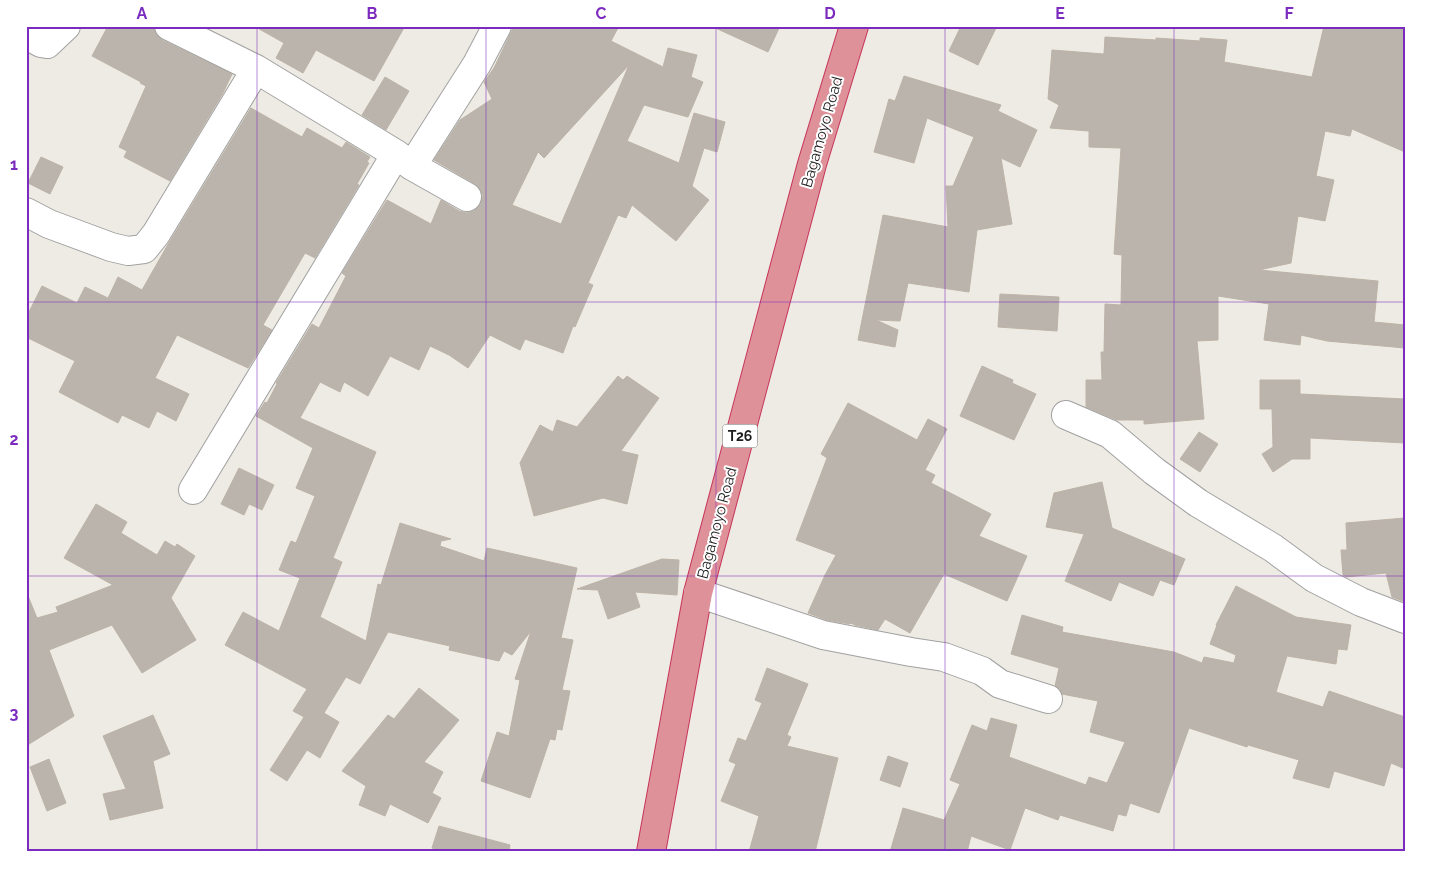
<svg xmlns="http://www.w3.org/2000/svg" width="1431" height="878" font-family="Raleway,sans-serif">
<style>
.building{fill:#bab4ad;stroke:#bdb3a7;fill-rule:evenodd}
.lines{fill:none;stroke-linecap:round;stroke-linejoin:round}
.minor-casing{stroke:#a1a1a1;stroke-width:30}
.highway-casing{stroke:#c7345a;stroke-width:30}
.minor{stroke:#fff;stroke-width:28}
.highway{stroke:#de9199;stroke-width:28}
.grid{fill:none;stroke:#7b2cbf;stroke-width:1;stroke-opacity:0.55}
.labels{text-anchor:middle;stroke-width:4;stroke-linejoin:round;paint-order:stroke}
.shield{fill:#fff;stroke:#616161;stroke-width:1}
.shield-label{font-size:14px;font-weight:bold;fill:#1d1d1d}
.street-label{font-size:15px;fill:#1d1d1d;stroke:#fff}
.neatline{fill:none;stroke:#7b2cbf;stroke-width:2}
.grid-label{font-size:16px;text-anchor:middle;font-weight:bold;fill:#7b2cbf}
</style>
<rect width="100%" height="100%" fill="#edebe3"/>
<path class="building" d="M108,26h46l2,8 6,6 70,34 -9,19 -53,88 -46,-24 3,-6 -8,-4 27,-61 -6,-3 1,-1 -49,-26z
M254,26h151l-31,55 -58,-31 -13,23 -27,-15 8,-15z
M514,26h105l-8,15 52,26 5,-19 29,7 -6,22 12,5 -15,35 -44,-12 -17,36 52,22 15,-50 31,9 -8,30 -13,-4 -12,38 17,14 -33,41 -44,-36 -6,13 -8,-3 -30,68 5,2 -18,42 -2,-1 -10,27 -38,-14 -5,11 -30,-15 -22,33 -19,-13 -19,-9 -11,24 -29,-14 -22,40 -24,-14 -4,10 -20,-10 -20,36 76,34 -43,106 9,4 -22,55 46,24 12,-57 3,1 19,-62 51,16 -10,2 -1,5 44,15 3,-13 90,20 -16,70 12,2 -11,50 8,1 -8,39 -5,-1 -2,11 -5,-1 -20,59 -49,-17 16,-49 12,4 11,-56 -5,-1 16,-48 -19,24 -8,-4 -5,10 -50,-11 1,-4 -62,-14 -28,52 -14,-7 -22,36 15,9 -19,36 -13,-8 -20,31 -17,-11 34,-53 -11,-6 14,-22 -82,-44 18,-33 36,19 21,-53 -21,-8 12,-29 5,2 19,-47 -19,-8 17,-40 -57,-32 9,-14 2,1 10,-19 -1,-1 36,-59 7,4 27,-52 -4,-3 45,-73 44,24 10,-24 18,11 8,2 7,-2 6,-6 3,-9 -3,-7 -5,-5 -41,-24 26,-40 32,-21 -8,-17 10,-14zM629,65l-68,159 -49,-19 26,-53 6,6z
M711,26h69l-12,26z
M961,26h36l-19,39 -29,-14z
M1324,26h81v126l-53,-23 -2,7 -25,-5 -9,45 18,4 -9,41 -27,-5 -7,47 -32,7 119,11 -4,41 31,3v23l-78,-7 -26,-6 -1,10 -36,-5 5,-36 -51,-8v44l-21,1 7,78 -60,5v-4h-27l-31,-13v-27h16l-1,-28h3l1,-48 16,1 1,-50 -8,-1 7,-106 -32,-1v-16l-39,-3 9,-23 -11,-6 4,-49 52,4 1,-17 51,3v-2l44,3v-3l27,2 -3,22 88,15z
M904,76l97,29 -3,6 39,19 -17,37 -19,-9 11,66 -35,6 -8,62 -61,-9 -8,38 -24,-1 22,10 -3,17 -37,-7 25,-125 65,12 -2,-41h7l21,-49 -47,-19 -13,45 -40,-11 15,-53 6,2z
M385,77l24,14 -23,39 -24,-15z
M251,108l51,29 5,-9 35,20 4,-6 24,15 -3,5 2,1 -12,21 2,1 -44,73 -10,-5 -42,72 9,5 -24,38 -71,-33 -22,43 34,16 -13,27 -19,-10 -8,17 -27,-13 -4,8 -59,-31 16,-31 -49,-24v-19l16,-32 35,17 8,-16 23,11 10,-21 24,13 25,-44z
M41,157l22,10 -13,27 -22,-11z
M1000,294l59,3 -2,34 -59,-4z
M982,366l31,14 -1,3 24,11 -22,46 -54,-24z
M618,376l5,4 4,-4 32,22 -38,53 17,4 -11,49 -24,-6 -69,18 -14,-53 20,-38 13,7 4,-12 20,7z
M1260,380h40v14l105,5v44l-95,-5v21h-18l-19,13 -11,-18 11,-7 -1,-38h-12z
M848,403l69,37 11,-21 19,10 -22,41 10,5 -4,8 60,31 -12,22 48,20 -20,45 -63,-27 -34,59 -25,-14 -7,11 -23,-5 -4,-2 -1,1 -23,-4 -19,-7 17,-38 11,-20 -40,-15 31,-82 -6,-4z
M1199,432l19,12 -18,28 -20,-13z
M239,468l35,17 -12,25 -13,-6 -5,11 -23,-11z
M1102,482l10,46 73,31 -11,26 -14,-5 -7,16 -34,-14 -8,19 -46,-20 19,-47 -38,-7 8,-34z
M96,504l31,18 -6,11 36,22 8,-14 10,6 2,-3 18,12 -24,42 25,42 -54,33 -30,-48 -63,25 25,66 -48,30v-150h2l9,22 21,-6 -2,-5 57,-22 -49,-27z
M1405,518v84l-13,-5 -6,-24 -40,4 -3,-2 -2,-25h6l-1,-27z
M662,559l17,1 -2,35 -42,-3 5,15 -32,12 -10,-29 -21,-1z
M1236,586l60,31 55,8 -4,25 -9,-1 -2,15 -49,-8 -11,36 47,15 6,-16 76,26v52l-14,-6 -7,23 -50,-15 -5,17 -36,-10 6,-18 -51,-15 -1,2 -58,-19 -30,85 -29,-10 -4,13 -8,-2 -5,17 -53,-16 -2,5 -33,-12 -15,42 -39,-14 -4,16h-77l13,-44 41,12 16,-36 -10,-4 22,-55 15,6 4,-13 26,7 -8,32 77,28 3,-8 18,6 18,-41 -35,-10 8,-31 -36,-7 -2,-5 -5,-3 4,-18 -48,-14 11,-39 41,12 -1,5 112,20 28,11 2,-6 30,6 2,-8 -26,-11 7,-19h-1z
M767,668l41,16 -21,51 4,2 -4,9 51,12 -23,94h-66l10,-36 -38,-15 15,-37 -7,-3 9,-23 8,3 16,-38 -7,-3z
M419,688l40,32 -35,42 19,10 -11,21 9,5 -13,25 -38,-19 -5,12 -26,-11 7,-19 -24,-15 46,-56 6,4z
M153,715l17,39 -17,7 10,47 -53,12 -7,-26 23,-5 -23,-53z
M888,756l20,7 -8,24 -20,-7z
M49,759l17,44 -19,8 -17,-44z
M439,826l71,19 -1,7h-63l-14,-4z"/>
<g class="lines">
<defs>
<path id="minor" d="M169,26l87,43 140,85 16,12 55,31
M26,35l15,8 6,1 19,-18
M412,166l65,-102 20,-38
M26,212l23,12 62,23 17,4 16,-2 12,-15 100,-165
M1066,415l44,19 44,37 44,32 75,45 41,30 47,24 44,17
M193,490l203,-336
M698,593l125,42 88,17 33,5 38,14 18,13 48,15"/>
<path id="highway" d="M651,852l47,-259 114,-429 42,-138"/>
</defs>
<use href="#minor" class="minor-casing"/>
<use href="#highway" class="highway-casing"/>
<use href="#minor" class="minor"/>
<use href="#highway" class="highway"/>
</g>
<path class="grid" d="M257,26v826M486,26v826M716,26v826M945,26v826M1174,26v826M26,302h1379M26,576h1379"/>
<g class="labels">
<rect class="shield" x="722.5" y="424.5" width="35" height="23" rx="4"/>
<g class="shield-label">
<text x="740" y="441">T26</text>
</g>
<g class="street-label">
<text transform="translate(822 132) rotate(-74)" y="5">Bagamoyo Road</text>
<text transform="translate(717 523) rotate(-75)" y="5">Bagamoyo Road</text>
</g>
</g>
<rect width="1431" height="878" fill="none" stroke="#ffffff" stroke-width="55"/>
<rect x="28" y="28" width="1376" height="822" class="neatline"/>
<g class="grid-label">
<text x="142" y="19">A</text>
<text x="372" y="19">B</text>
<text x="601" y="19">C</text>
<text x="830" y="19">D</text>
<text x="1060" y="19">E</text>
<text x="1289" y="19">F</text>
<text x="14" y="170">1</text>
<text x="14" y="445">2</text>
<text x="14" y="719">3</text>
</g>
</svg>
